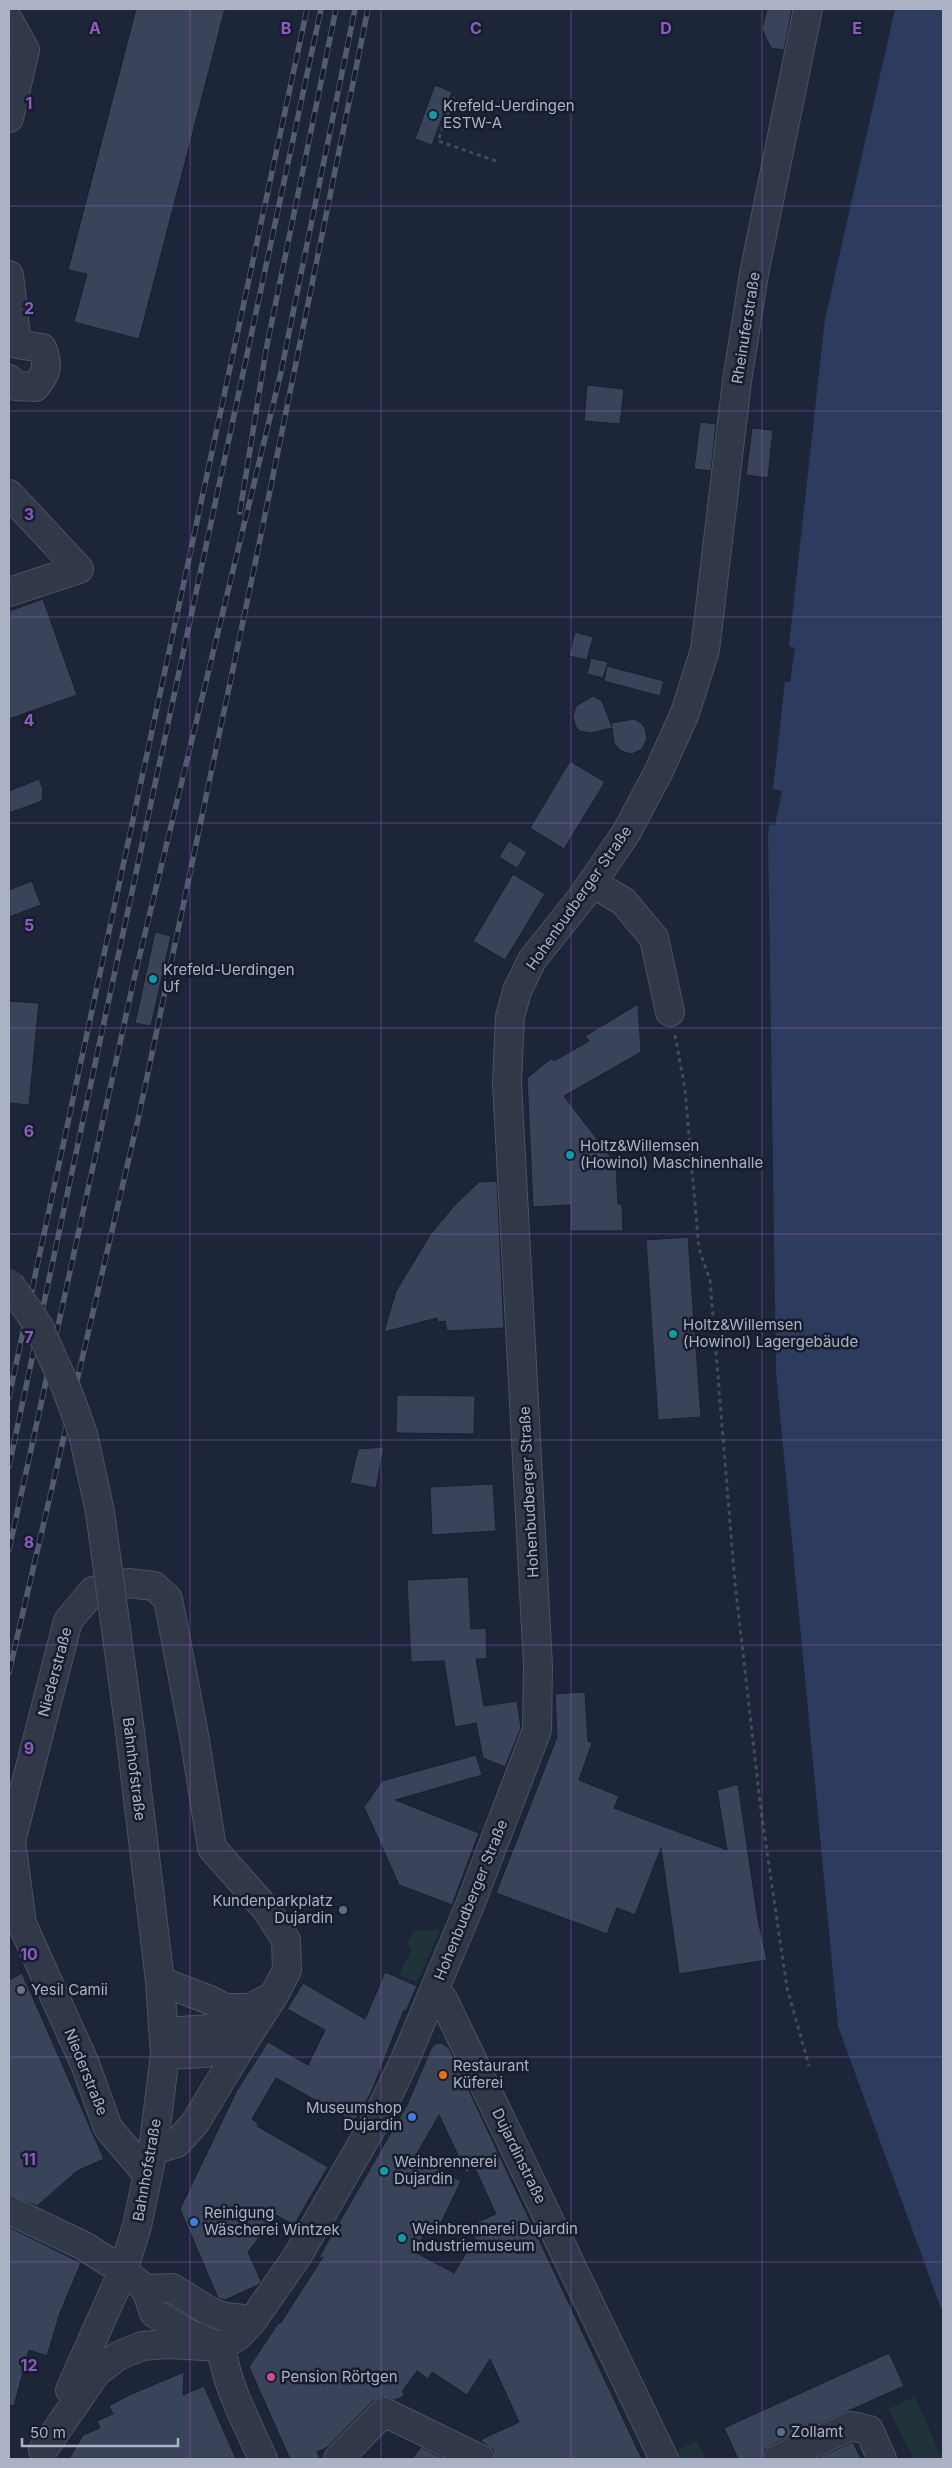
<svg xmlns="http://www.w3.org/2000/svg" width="952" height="2468" font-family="Inter,sans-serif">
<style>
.green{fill:#1f3339}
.water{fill:#2d3c5e}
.pier{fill:#1d2538}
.building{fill:#394359;stroke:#191f2e;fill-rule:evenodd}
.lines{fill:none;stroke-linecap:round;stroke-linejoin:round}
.minor-casing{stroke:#4c5264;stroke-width:30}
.path{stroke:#3d5056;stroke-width:3;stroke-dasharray:4 4;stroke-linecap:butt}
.minor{stroke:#313848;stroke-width:28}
.rail-casing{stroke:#525b70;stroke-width:5.5}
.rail{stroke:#171d2c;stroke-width:4;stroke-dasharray:11;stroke-linecap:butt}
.minor-bridge-casing{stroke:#4c5264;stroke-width:30;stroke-linecap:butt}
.minor-bridge{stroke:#313848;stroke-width:28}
.grid{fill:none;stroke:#8c5bc1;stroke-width:1;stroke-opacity:0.55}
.culture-dot{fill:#0f9aa8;stroke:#171d2c;stroke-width:2}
.service-dot{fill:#5c6f8a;stroke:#171d2c;stroke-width:2}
.worship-dot{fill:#6b7280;stroke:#171d2c;stroke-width:2}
.food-dot{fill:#e8710a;stroke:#171d2c;stroke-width:2}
.shop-dot{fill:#3f7fe0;stroke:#171d2c;stroke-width:2}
.hotel-dot{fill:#d1479c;stroke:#171d2c;stroke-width:2}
.labels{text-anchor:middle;stroke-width:5;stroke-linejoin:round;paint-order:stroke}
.poi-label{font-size:15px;fill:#abb2c6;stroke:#171d2c;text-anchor:start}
.street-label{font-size:15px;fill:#abb2c6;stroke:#171d2c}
.grid-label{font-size:16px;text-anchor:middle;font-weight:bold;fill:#8c5bc1;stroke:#171d2c;stroke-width:5;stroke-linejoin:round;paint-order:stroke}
</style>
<rect width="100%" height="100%" fill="#1d2538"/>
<path class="green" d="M440,1930l-23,52 -18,-7 12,-25 -4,-7 7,-12z
M915,2397l27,62h-28l-26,-50z
M697,2441l9,18h-32l-3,-6z"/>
<path class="water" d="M895,9h48v2305l-105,-288 -62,-654 -8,-537 57,-516z"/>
<path class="pier" d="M786,645l9,3 -5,34 -8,-1z
M770,789l12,2 -7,34 -9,-1z"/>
<path class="building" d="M136,9h89l-86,330 -65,-17 13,-48 -19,-4z
M767,9h25l-8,41 -13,-2 -9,-19z
M435,85l17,7 -20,53 -17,-6z
M587,385l37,4 -4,35 -36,-3z
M700,422l16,2 -5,47 -17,-2z
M752,428l21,2 -5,48 -22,-3z
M43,599l34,96 -68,24v-108z
M575,632l18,5 -6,23 -18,-4z
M591,658l17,4 -5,16 -16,-4z
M607,666l57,15 -4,15 -56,-15z
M593,696l9,5 10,26 -1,-4 23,-4 7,4 4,5 2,11 -5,10 -10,5 -11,-3 -7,-8 -2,-15 -21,5 -11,-2 -4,-4 -3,-10 3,-11z
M570,761l35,21 -41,67 -34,-21z
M39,779l4,10 -1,12 -33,12v-22z
M509,841l18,11 -10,16 -18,-11z
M513,874l32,20 -40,66 -32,-19z
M32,881l9,24 -32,12v-27z
M155,932l16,4 -20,90 -16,-3z
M9,1001l30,2 -10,102 -20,-2z
M638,1004l3,48 -77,44 52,68 2,40h4l1,27h-53v-26l-37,2 -6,-129 25,-20 2,3 35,-20 -4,-5z
M497,1181l7,147 -57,3 -2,-10 -7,1 -1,-4 -53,14 12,-41 34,-56 24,-29 25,-24z
M688,1237l13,180 -43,3 -12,-180z
M397,1395l78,1 -1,38 -78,-1z
M384,1447l-8,41 -26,-5 8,-34z
M493,1484l3,47 -64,4 -2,-48z
M468,1577l3,52 15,-1 1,31h-11l8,47 33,-5 4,27 -16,39 -22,-9 -7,-35 -21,4 -11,-66 -33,1 -4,-82z
M585,1692l3,49 4,2 -13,37 40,16 -5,12 113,42 -10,-60 21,-6 20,136 9,40 -88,14 -18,-126 -26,67 -18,-7 -10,26 -111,-41 61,-156 -2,-43z
M476,1755l6,20 -87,25 84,33 -27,72 -53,-20 -34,-76 -3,1 20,-29z
M385,1972l32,14 -11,25 -2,-1 -33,83 -17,29 -78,-44 -24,41 6,4 -1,3 71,41 -34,58 -18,-10 -28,37 13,29 -3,4 -33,15 -7,-2 -38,-89 57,-119 31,-48 40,23 17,-35 -38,-21 16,-26 62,36z
M22,1973l82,186 -27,12 -40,35 -28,-11v-215z
M441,2043l8,5 193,411h-147l-2,-9 -13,-10 39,-18 -29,-63 -23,36 -35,-23 -4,7 -11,-8 -14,19 1,6 -9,4 -13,-3 -9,4 -45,46 -11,5 3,7h-30l-41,-92 30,-45 1,2 43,-67 -5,2 89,-154 24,-56 4,-5zM439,2115l28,59 6,-10 23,50 -27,12 10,21 -13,6 -12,20 -39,-21 12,-23 13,-4 21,-44 -46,-24z
M9,2227l72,36 -21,50 -13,43 -18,-6 -15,56 -5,-1z
M889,2353l15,33 -132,59 -7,5 -2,9h-25l-14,-31z
M184,2372l-1,23 21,-9 32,73h-167l14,-24 17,-7 -3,-7 16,-7 -4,-8 20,-11z
M853,2442l8,17h-46z
M421,2447l24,12h-33z"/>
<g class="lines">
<defs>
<path id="minor" d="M9,21l16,29 -16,68
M9,275l8,69
M9,379l7,7 19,1c12,-14 14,-22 7,-39l-25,-4
M9,494l70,75 -70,23
M592,883l31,18 31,37 16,74
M160,1981l50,19 15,8h28
M433,1994l10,5 221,460
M165,2032l45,-3 61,-32
M153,2150l24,-7 18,-20 50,-83
M148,2175l-40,-47 -23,-64 -63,-140 -11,-83 57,-220 25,-30 36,-8 25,3 14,13 26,136 18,113 55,62 19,30 1,30 -13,25 -29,45 -39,13 -41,2
M9,2210l75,36 39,25 23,18 8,24 33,20 34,14c6,40 26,76 42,112
M146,2289l26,-1 37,23 16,6 28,3
M70,2390l53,-119 14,-45 16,-76 12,-95 -5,-74 -30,-249
M43,2450l53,-77 22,-17 24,-10 26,-2 53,3 18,-12 14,-15 45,-65 79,-137 27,-56 66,-157 67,-175 1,-64 -31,-584 3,-65 7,-26 15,-31 51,-64 43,-63 32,-60 27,-60 20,-63 32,-269 17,-107 54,-265
M338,2459l46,-47 96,47
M778,2459l73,-33 18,4 13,29"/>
</defs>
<use href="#minor" class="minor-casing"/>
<path class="path" d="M454,97l-16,44 61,21
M675,1035l10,54 14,160 11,31 25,303 26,228 26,177 22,78"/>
<use href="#minor" class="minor"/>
<defs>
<path id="rail" d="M240,512l26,-162 70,-341
M9,1397l298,-1388
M9,1466l312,-1457
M9,1550l125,-571 147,-607 74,-363
M9,1672l130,-557 115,-546 114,-560"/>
</defs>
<use href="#rail" class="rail-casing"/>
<use href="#rail" class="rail"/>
<defs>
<path id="minor-bridge" d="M9,1283l29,42 29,65 16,44 17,78 30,220"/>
</defs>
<use href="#minor-bridge" class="minor-bridge-casing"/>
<use href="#minor-bridge" class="minor-bridge"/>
</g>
<path class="grid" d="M190,9v2450M381,9v2450M571,9v2450M762,9v2450M9,206h934M9,411h934M9,617h934M9,823h934M9,1028h934M9,1234h934M9,1440h934M9,1645h934M9,1851h934M9,2057h934M9,2262h934"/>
<g class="culture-dot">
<circle cx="433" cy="115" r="5"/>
<circle cx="153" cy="979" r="5"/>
<circle cx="570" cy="1155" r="5"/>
<circle cx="673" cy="1334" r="5"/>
<circle cx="384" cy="2171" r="5"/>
<circle cx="402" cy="2238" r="5"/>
</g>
<g class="service-dot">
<circle cx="343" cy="1910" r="5"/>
<circle cx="781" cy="2432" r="5"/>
</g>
<circle class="worship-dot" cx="21" cy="1990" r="5"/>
<circle class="food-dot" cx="443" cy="2075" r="5"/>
<g class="shop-dot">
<circle cx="412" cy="2117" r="5"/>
<circle cx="194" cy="2222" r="5"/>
</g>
<circle class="hotel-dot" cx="271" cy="2377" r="5"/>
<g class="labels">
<g class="poi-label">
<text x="443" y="111">Krefeld-Uerdingen<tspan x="443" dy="17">ESTW-A</tspan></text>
<text x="163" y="975">Krefeld-Uerdingen<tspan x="163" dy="17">Uf</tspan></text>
<text x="580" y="1151">Holtz&amp;Willemsen<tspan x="580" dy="17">(Howinol) Maschinenhalle</tspan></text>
<text x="683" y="1330">Holtz&amp;Willemsen<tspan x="683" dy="17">(Howinol) Lagergebäude</tspan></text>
<text x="333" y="1906" text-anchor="end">Kundenparkplatz<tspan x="333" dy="17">Dujardin</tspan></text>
<text x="31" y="1995">Yesil Camii</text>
<text x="453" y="2071">Restaurant<tspan x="453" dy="17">Küferei</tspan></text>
<text x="402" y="2113" text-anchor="end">Museumshop<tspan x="402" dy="17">Dujardin</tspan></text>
<text x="394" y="2167">Weinbrennerei<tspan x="394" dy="17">Dujardin</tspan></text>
<text x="204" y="2218">Reinigung<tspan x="204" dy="17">Wäscherei Wintzek</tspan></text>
<text x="412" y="2234">Weinbrennerei Dujardin<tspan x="412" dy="17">Industriemuseum</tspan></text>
<text x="281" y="2382">Pension Rörtgen</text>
<text x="791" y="2437">Zollamt</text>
</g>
<g class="street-label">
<text transform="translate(746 328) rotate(-81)" y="5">Rheinuferstraße</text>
<text transform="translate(579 898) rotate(-55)" y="5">Hohenbudberger Straße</text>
<text transform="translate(529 1492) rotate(-93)" y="5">Hohenbudberger Straße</text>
<text transform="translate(55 1672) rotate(-75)" y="5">Niederstraße</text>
<text transform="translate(134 1769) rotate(83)" y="5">Bahnhofstraße</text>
<text transform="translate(471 1900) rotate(-68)" y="5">Hohenbudberger Straße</text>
<text transform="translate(86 2072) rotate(68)" y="5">Niederstraße</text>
<text transform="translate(519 2156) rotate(64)" y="5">Dujardinstraße</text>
<text transform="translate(147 2170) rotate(-80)" y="5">Bahnhofstraße</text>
</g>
</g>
<g class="grid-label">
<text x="95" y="34">A</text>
<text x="286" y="34">B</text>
<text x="476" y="34">C</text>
<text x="666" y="34">D</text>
<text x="857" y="34">E</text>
<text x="29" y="109">1</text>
<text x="29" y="314">2</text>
<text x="29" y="520">3</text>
<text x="29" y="726">4</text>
<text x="29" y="931">5</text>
<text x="29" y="1137">6</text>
<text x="29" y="1343">7</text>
<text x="29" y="1548">8</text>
<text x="29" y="1754">9</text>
<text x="29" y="1960">10</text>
<text x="29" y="2165">11</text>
<text x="29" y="2371">12</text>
</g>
<rect width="952" height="2468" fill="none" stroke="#abb2c6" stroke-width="20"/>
<path d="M22 2438v8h156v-8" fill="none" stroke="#abb2c6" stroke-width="2.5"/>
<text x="30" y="2438" font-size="15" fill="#abb2c6" stroke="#171d2c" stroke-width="4" paint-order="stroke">50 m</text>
</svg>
